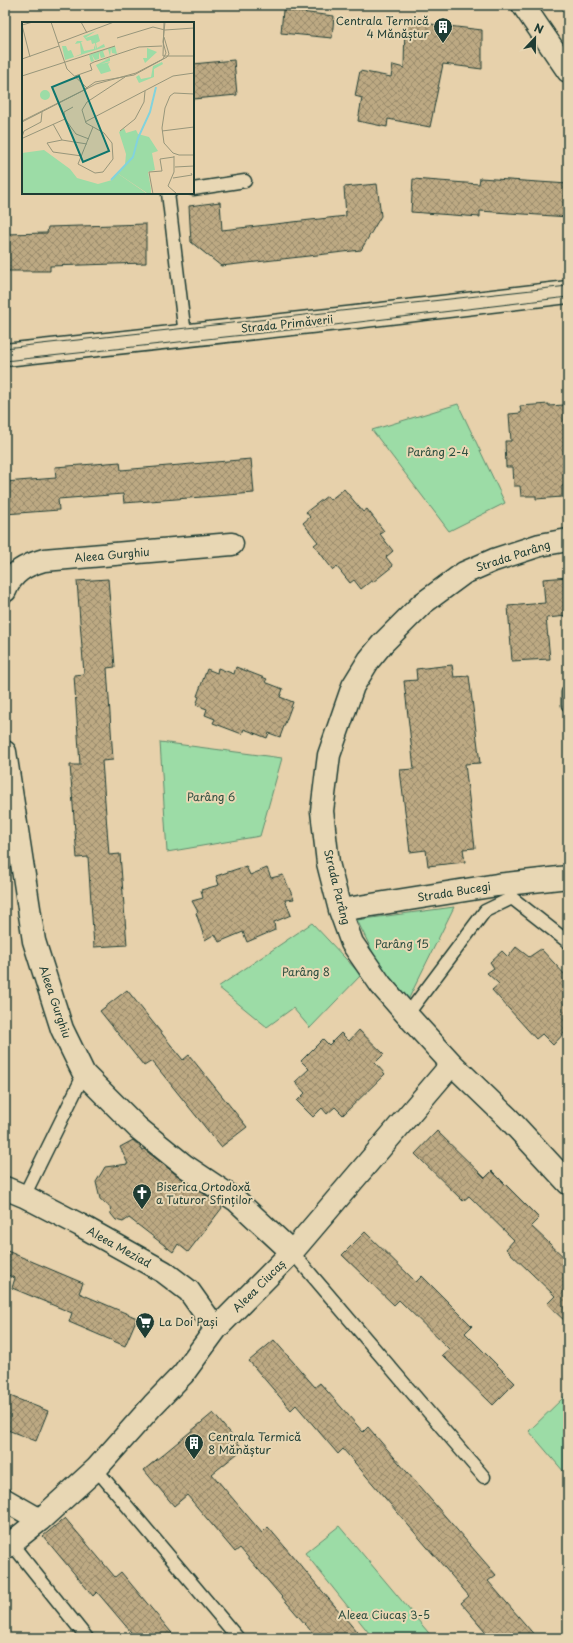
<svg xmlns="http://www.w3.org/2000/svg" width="573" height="1643" font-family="'Playpen Sans',sans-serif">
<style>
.green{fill:#9cdca6;stroke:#5e8c6d}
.building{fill:url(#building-cross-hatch);stroke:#1f3d34}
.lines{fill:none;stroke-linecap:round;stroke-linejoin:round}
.lane-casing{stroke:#1f3d34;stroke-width:15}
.street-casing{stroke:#1f3d34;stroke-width:25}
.secondary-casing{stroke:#1f3d34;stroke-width:25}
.lane{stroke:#e8d7b4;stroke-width:12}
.street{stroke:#e8d7b4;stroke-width:22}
.secondary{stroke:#e8d7b4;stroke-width:22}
.tram{stroke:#1f3d34;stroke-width:1}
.labels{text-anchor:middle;stroke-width:4;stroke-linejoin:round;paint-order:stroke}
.poi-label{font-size:11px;fill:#1f3d34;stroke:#e8d7b4;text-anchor:start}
.street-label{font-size:11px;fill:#1f3d34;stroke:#e8d7b4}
.park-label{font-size:11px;fill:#2c4d3f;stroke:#e8d7b4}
.inset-river{fill:none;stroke:#82d3dd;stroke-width:2}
.inset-road{fill:none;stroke:#97967b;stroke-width:1}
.view{fill:#0f766e;fill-opacity:0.15;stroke:#0f766e;stroke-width:2}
.inset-edge{fill:none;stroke:#1f3d34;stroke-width:2}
</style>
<defs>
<pattern id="building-cross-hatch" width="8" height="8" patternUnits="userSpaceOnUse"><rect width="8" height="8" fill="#bda983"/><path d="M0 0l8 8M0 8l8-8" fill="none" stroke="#998b6c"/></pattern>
</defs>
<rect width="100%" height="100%" fill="#e7d1ab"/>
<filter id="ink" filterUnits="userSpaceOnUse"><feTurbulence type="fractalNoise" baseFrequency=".025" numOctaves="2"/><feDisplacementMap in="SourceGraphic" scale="8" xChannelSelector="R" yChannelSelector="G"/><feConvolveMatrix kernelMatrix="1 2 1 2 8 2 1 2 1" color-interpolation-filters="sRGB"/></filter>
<g filter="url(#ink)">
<path class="green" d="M458,404l47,99 -56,28 -77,-101z
M160,742l122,16 -22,78 -93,16z
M454,907l-46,93 -28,-33 -23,-47z
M312,923l49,52 -51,53 -17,-20 -26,19 -49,-40z
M565,1396l-1,76 -35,-41z
M339,1526l94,112h-60l-68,-85z"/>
<path class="building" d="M283,10l51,6 -2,22 -51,-5z
M405,21l77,9v39l-39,-5 -13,63 -42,-8 -1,8 -29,-6 4,-23 -7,-2 5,-25 31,6 2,-12 11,3z
M234,60l3,35 -44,4v-35z
M480,178l88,6v33l-88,-6v6l-69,-5 2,-33 66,5z
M377,184l4,32 -20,34 -140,16 -30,-24 -2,-36 31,-4 2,28 124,-14 -2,-29z
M146,224v39l-96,3v5h-45v-37l42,-1 1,-6z
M549,404v2l15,-1 2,29h2v51l-6,1v11l-26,2v-3h-15l-1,-10h-6l-1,-19h-7l-1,-26h6l-2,-27 12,-1 -1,-7z
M251,459l3,34 -130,10 -1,-9 -65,5 1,11 -54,4v-32l51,-4 -1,-11 65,-5 1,8z
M344,489l19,23 4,-3 17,22 -4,3 13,17 -7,6 7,9 -20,16 -2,-1 -10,8 -7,-9 -4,3 -13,-16 -4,3 -19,-25 4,-3 -15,-19 7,-6 -4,-5 21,-16 3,4z
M568,577v39l-22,2 4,41 -38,2 -4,-55 37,-3 -2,-24z
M108,579l7,88 -8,1 6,92 -11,1 7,94 11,-1 7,91 -33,2 -6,-90 -11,1 -7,-93h10l-6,-90 10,-1 -7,-93z
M452,665l2,12 15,-1 11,87 -15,1 10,84 -12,1 2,13 -37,4 -2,-16 -16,2 -10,-82 14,-1 -10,-88 13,-1 -1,-11z
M236,667l31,12 -2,3 18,7 -3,8 13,5 -13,35 -11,-4 -2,5 -23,-9 -2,5 -29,-11 2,-4 -10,-4 2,-6 -11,-4 3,-8 -2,-1 10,-27 10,4 1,-5 16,6z
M246,866l4,9 17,-7 4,10 12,-3 11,24 -9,1 6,15 -17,7 1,8 -28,12 -4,-10 -24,10 -4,-8 -10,6 -9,-27 2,-1 -6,-11 11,-3 -2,-8 18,-5 -3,-9z
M516,947l13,10 12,-8 27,29v51l-15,16 -11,-11 -6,5 -44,-49 7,-6 -12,-11 7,-5 -4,-6 12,-11 6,6z
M127,990l56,70 6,-5 58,72 -26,20 -69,-86 -8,5 -44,-55z
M359,1030l25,24 -9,9 10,11 -42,41 -8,-8 -8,7 -5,-6 -9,9 -16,-16 8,-8 -10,-11 14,-13 -8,-8 22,-22 6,6 12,-12 8,8z
M437,1131l48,47 7,-7 47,47 -8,8 37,35v63l-21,-20 8,-8 -49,-47 8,-9 -45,-44 -6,5 -48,-47z
M133,1140l6,5 3,5 2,-1 34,27 42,29 2,3 -34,44 -10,-8 -5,8 -44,-34 -6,4 -7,-2 -5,-6 -1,-7 -10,-8 -4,-17 9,-15 23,-3 -8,-17z
M365,1232l51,50 6,-6 50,50 -7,7 50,50 -22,22 -51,-50 7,-6 -50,-49 -5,5 -52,-50z
M5,1250l78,33 -4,10 58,25 -12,28 -56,-24 3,-9 -60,-25 3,-10 -10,-4z
M274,1340l41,47 5,-4 43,49 5,-5 128,148 -8,6 49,57h-46l-30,-35 8,-7 -126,-147 -5,5 -42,-49 -5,5 -42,-49z
M5,1394l43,17 -12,30 -31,-12z
M213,1413l30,36 -31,25 50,59 6,-6 94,111h-45l-77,-90 -5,4 -48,-57 -13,11 -30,-36z
M65,1518l50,59 6,-5 55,66h-40l-39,-46 -4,4 -50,-60z"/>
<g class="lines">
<defs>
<path id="lane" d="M193,189l52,-8
M170,193h-2l17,142
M568,692v13
M407,1015l78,-104 27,-13 56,44
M24,1196l60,-122
M292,1252l192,225
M96,1469l142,169
M11,1543l76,95"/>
<path id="street" d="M523,5l45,66
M568,540l-28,5 -46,15 -30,13 -42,31 -39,39 -14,17 -16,26 -24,69 -7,56 6,52 12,47 12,33 29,42 26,30 45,49 56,54 60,65
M5,591c7,-19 21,-26 39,-31l188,-16
M5,752l29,189 28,88 22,45 54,54 47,38 51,34 56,52
M340,910l157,-25 71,-8
M5,1188l19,8 56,29 84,47 25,19 27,38
M5,1500l35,20
M5,1548l35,-28 56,-51 57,-64 30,-31 33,-45 76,-77 160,-188"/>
<path id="secondary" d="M5,355l342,-37 221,-26"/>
</defs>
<use href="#lane" class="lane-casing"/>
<use href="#street" class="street-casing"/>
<use href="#secondary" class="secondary-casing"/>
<use href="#lane" class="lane"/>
<use href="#street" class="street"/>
<use href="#secondary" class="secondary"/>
<path class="tram" d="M5,348l563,-62
M5,361l321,-35 242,-29"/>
</g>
</g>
<defs>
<symbol id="building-pin" viewBox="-11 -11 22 30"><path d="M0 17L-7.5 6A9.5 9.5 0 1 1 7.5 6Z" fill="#1f3d34" stroke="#e8d7b4"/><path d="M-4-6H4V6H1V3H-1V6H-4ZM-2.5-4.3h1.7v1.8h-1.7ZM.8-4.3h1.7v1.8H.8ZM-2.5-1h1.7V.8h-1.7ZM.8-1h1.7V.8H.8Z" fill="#fff"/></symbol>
<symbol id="church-pin" viewBox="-11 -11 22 30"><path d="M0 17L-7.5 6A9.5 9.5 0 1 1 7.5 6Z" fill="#1f3d34" stroke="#e8d7b4"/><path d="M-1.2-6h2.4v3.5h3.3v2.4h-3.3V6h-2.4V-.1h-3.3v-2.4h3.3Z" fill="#fff"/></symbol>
<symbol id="supermarket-pin" viewBox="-11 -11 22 30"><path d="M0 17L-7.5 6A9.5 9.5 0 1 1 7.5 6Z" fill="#1f3d34" stroke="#e8d7b4"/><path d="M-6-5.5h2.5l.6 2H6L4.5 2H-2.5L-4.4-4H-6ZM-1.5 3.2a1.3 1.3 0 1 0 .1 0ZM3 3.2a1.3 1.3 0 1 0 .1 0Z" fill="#fff"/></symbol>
</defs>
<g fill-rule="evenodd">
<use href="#building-pin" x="432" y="16" width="22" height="30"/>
<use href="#church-pin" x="131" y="1182" width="22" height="30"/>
<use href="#supermarket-pin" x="134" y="1311" width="22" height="30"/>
<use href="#building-pin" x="183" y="1432" width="22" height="30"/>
</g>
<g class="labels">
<g class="poi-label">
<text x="429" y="25" text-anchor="end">Centrala Termică<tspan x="429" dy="13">4 Mănăștur</tspan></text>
<text x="156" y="1191">Biserica Ortodoxă<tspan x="156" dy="13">a Tuturor Sfinților</tspan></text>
<text x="159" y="1326">La Doi Pași</text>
<text x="208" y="1441">Centrala Termică<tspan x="208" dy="13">8 Mănăștur</tspan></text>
</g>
<g class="street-label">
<text transform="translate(287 324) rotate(-6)" y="4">Strada Primăverii</text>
<text transform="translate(112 555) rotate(-5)" y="4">Aleea Gurghiu</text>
<text transform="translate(513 556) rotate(-18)" y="4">Strada Parâng</text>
<text transform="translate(337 887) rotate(76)" y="4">Strada Parâng</text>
<text transform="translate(454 892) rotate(-9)" y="4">Strada Bucegi</text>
<text transform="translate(55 1002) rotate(71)" y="4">Aleea Gurghiu</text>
<text transform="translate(119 1247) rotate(29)" y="4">Aleea Meziad</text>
<text transform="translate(259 1286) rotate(-45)" y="4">Aleea Ciucaș</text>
</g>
<g class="park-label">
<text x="438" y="456">Parâng 2-4</text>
<text x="211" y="801">Parâng 6</text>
<text x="402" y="948">Parâng 15</text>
<text x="306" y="976">Parâng 8</text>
<text x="384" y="1619">Aleea Ciucaș 3-5</text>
</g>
</g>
<g transform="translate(22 22)">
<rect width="172" height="172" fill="#e7d1ab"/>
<path d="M125,26l10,4 -12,11 -2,-5h4zM140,40l1,2 -9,5v8l-15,6 -3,-6 3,-2 2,4 10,-2 2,-11zM18 73a5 5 0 1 1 10 0a5 5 0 1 1-10 0ZM102,106l2,5 10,-3 2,4 11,3 9,14 -6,2 3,17 -7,2 3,17 -4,4 -30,-20 8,-8 1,-11 -7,-22z" fill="#9cdca6"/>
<path d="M74,9l-11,7 13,-4 2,7 -4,2 1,5 7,-4 1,3 -40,13 -3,-14h4l2,5 3,-1 3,7 7,-3 -1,-11 -5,1 2,-3h6l-2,1 3,9 10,-2v-4l2,5 -1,-7 -3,1 -1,-4 -4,1 -4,-5zM93,24l2,8 -5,-1 -1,-5 -1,8 -2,-7 -5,2 2,6 -4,1 -2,-6v7l-4,1 -3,-5 2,6 -3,1 -2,-7zM88,36v3l-9,3 9,-2 -2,2 3,7 -10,3 -5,-9 12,-6 -13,3zM22,128l26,19 7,9 21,6 14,-4 5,-7 29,20 5,-4v5h-129v-41z" fill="#9cdca6"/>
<path class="inset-river" d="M89,158l22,-23 5,-19 12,-26 6,-25"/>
<path class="inset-road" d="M29,0l16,47 20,19M59,0l6,11M142,0l-1,34h31M95,16l36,-11 12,3 29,-2M36,21l56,-21M8,35l-8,-32 11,-3M0,37l37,-13M0,54l93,-30M53,54l17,-6 -2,-6 4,-2 45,-15 23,-1M63,67l10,-7 39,-7 33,-18 2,-3 -5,-17M172,72l-20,-1 -4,3 -5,12 -3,20 2,15 9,10 6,2h15M51,85l-9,5 1,7 11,15 13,5M0,99l66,-33M0,100l74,-38 40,-11 27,-14 3,-6 -3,-11 2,-20M63,100l88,-46 21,-3M31,102l9,16M71,105l-15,37 17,9 8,-1 10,-13 -1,-16 -8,-10 -18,-10 -4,-13 5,-8 38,-25M98,109l15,-12 9,-17 1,-11M140,109l32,-4M0,115l2,-6 17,-9 1,-10M1,116l42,-19M60,134l-29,-4 -6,-9 15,-3 25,4M152,134v16l-6,14 9,8M153,145l19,-1M151,156l19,-3 -1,-2M131,172l-4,-22 13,-1 -2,-12 14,-2"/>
<path class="view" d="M57,54l30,75 -26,11 -31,-75z"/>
<rect width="172" height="172" class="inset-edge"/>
</g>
<rect width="573" height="1643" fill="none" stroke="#e8d7b4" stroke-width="20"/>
<rect x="10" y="10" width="553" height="1623" fill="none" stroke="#1f3d34" stroke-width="1.5" filter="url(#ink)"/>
<g transform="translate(535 38) rotate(22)" stroke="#e8d7b4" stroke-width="3" paint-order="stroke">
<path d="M0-3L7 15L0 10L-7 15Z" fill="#1f3d34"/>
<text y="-6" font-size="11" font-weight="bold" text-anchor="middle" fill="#1f3d34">N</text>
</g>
</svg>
